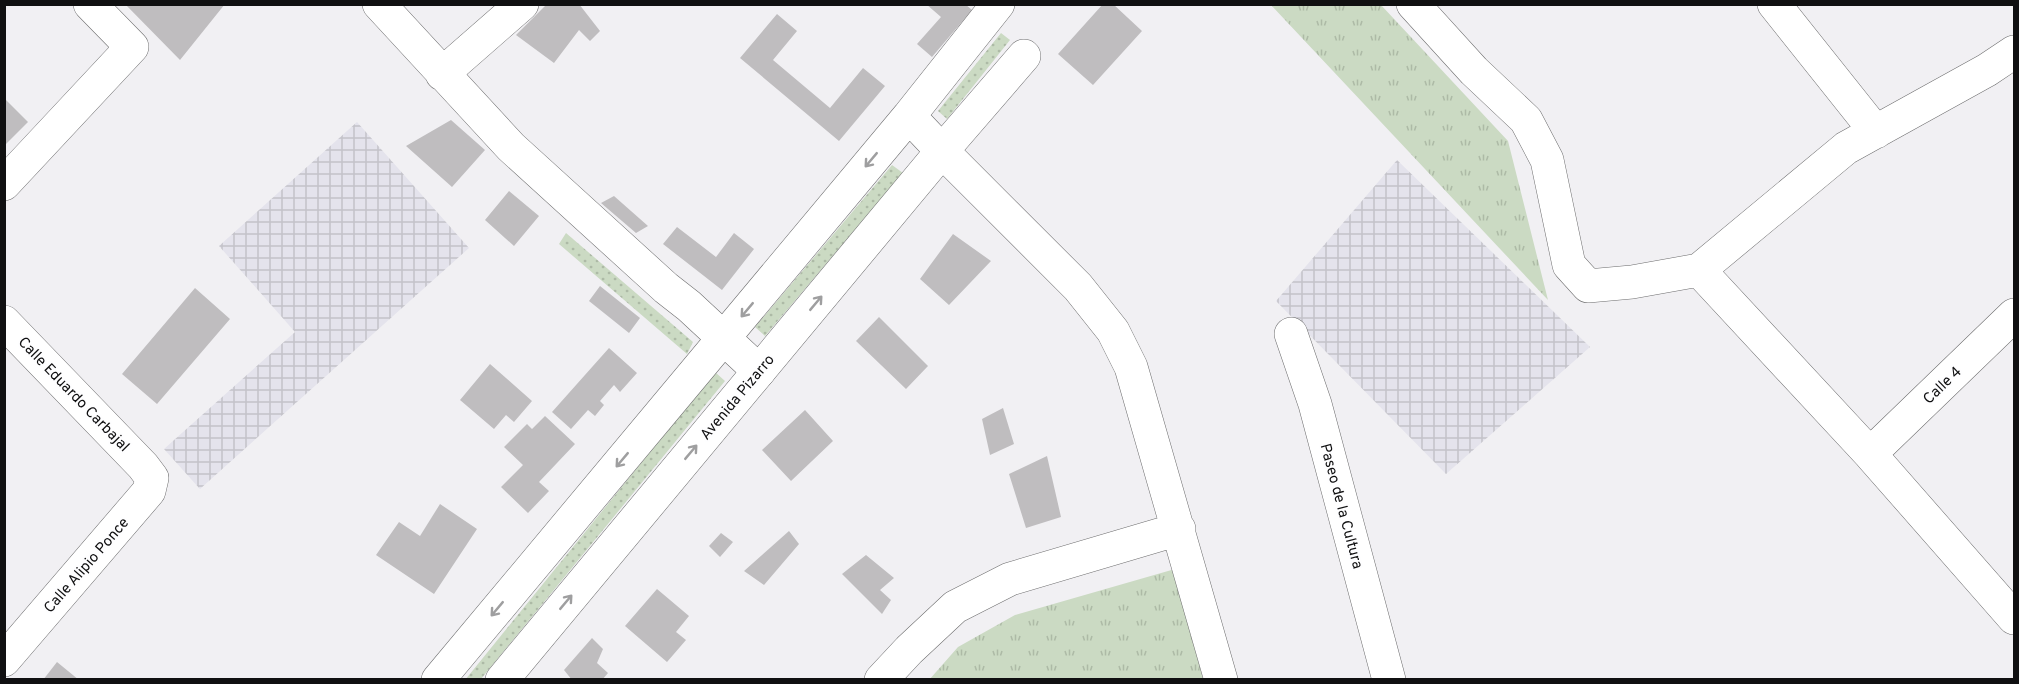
<svg xmlns="http://www.w3.org/2000/svg" width="2019" height="684" font-family="Overpass,sans-serif">
<style>
.industrial{fill:url(#industrial-grid)}
.grass{fill:url(#grass-dots)}
.park{fill:url(#park-tufts)}
.building{fill:#bfbdbf}
.lines{fill:none;stroke-linecap:round;stroke-linejoin:round}
.minor-casing{stroke:#6d6d6e;stroke-width:34}
.major-casing{stroke:#6d6d6e;stroke-width:34}
.minor{stroke:#fff;stroke-width:33}
.major{stroke:#fff;stroke-width:33}
.oneway{stroke:#9f9fa0}
.labels{text-anchor:middle;stroke-width:4.5;stroke-linejoin:round;paint-order:stroke}
.street-label{font-size:15px;fill:#101011;stroke:#fefeff}
</style>
<defs>
<pattern id="industrial-grid" width="8" height="8" patternUnits="userSpaceOnUse" patternTransform="scale(1.5)"><rect width="8" height="8" fill="#e4e3ec"/><path d="M0 4h8M4 0v8" fill="none" stroke="#c3c2c9"/></pattern>
<pattern id="grass-dots" width="8" height="8" patternUnits="userSpaceOnUse" patternTransform="scale(1.5)"><rect width="8" height="8" fill="#cbdac3"/><path d="M2 2h.1M6 6h.1" fill="none" stroke="#adbaa6" stroke-width="1.8" stroke-linecap="round"/></pattern>
<pattern id="park-tufts" width="24" height="20" patternUnits="userSpaceOnUse" patternTransform="scale(1.5)"><rect width="24" height="20" fill="#cbdac3"/><path d="M3 7l-1-3M5 7V3M7 7l1-3M15 17l-1-3M17 17v-4M19 17l1-3" fill="none" stroke="#adbaa6"/></pattern>
</defs>
<rect width="100%" height="100%" fill="#f1f0f3"/>
<path class="industrial" d="M357,122l112,126 -269,241 -36,-40 131,-117 -76,-86z
M1397,160l193,187 -144,127 -170,-173z"/>
<path class="grass" d="M1001,33l9,7 -63,79 -9,-8z
M892,165l11,8 -138,163 -10,-9z
M566,233l127,109 -6,12 -128,-110z
M715,372l10,9 -244,298 -16,1z"/>
<path class="park" d="M1271,5h110l127,136 40,159z
M1175,569l28,110 -274,1 29,-33 57,-32z"/>
<path class="building" d="M125,4h100l-45,56z
M547,4h32l21,27 -10,10 -11,-11 -25,33 -38,-28z
M926,4h39l7,6 -40,47 -15,-13 24,-27z
M1103,4h10l29,27 -49,54 -35,-31z
M777,14l20,17 -24,29 57,48 33,-40 22,18 -46,55 -99,-83z
M4,98l24,24 -24,24z
M451,120l34,30 -33,37 -46,-41z
M509,191l30,25 -25,30 -29,-26z
M614,196l34,30 -12,7 -35,-30z
M677,227l39,30 18,-24 20,16 -32,41 -59,-46z
M953,234l38,27 -42,44 -29,-26z
M600,286l40,32 -11,15 -40,-32z
M195,288l35,31 -73,85 -35,-30z
M879,317l49,49 -22,23 -50,-48z
M609,348l28,25 -17,19 -6,-7 -14,16 4,4 -9,11 -7,-6 -17,19 -19,-17z
M490,364l42,37 -18,21 -8,-7 -12,14 -34,-29z
M1003,408l11,36 -24,11 -8,-36z
M805,410l28,31 -42,40 -29,-31z
M545,416l30,28 -36,38 10,9 -21,22 -27,-26 22,-22 -19,-18 23,-23 5,5z
M1047,456l14,61 -35,11 -17,-54z
M440,504l37,25 -43,65 -58,-39 23,-33 21,14z
M789,531l10,13 -35,41 -20,-14z
M721,533l12,9 -13,15 -11,-11z
M866,555l28,23 -14,12 11,10 -9,14 -40,-40z
M657,589l32,27 -13,16 10,8 -19,22 -42,-36z
M592,638l11,11 -6,14 11,10 -6,7h-30l-8,-10z
M57,662l22,18h-36z"/>
<g class="lines">
<defs>
<path id="minor" d="M379,4l132,143 155,141 23,18 70,65
M1413,4l61,67 52,49 21,40 22,105 19,21 44,-4 67,-12 147,-122 141,-78 27,-18
M1774,4l102,128
M1024,56l-82,95 136,136 35,44 18,36 90,313
M442,74l80,-70
M4,184l128,-137 -42,-43
M1699,270l171,184 144,164
M4,322l139,144 9,12 -3,13 -145,169
M1291,334l24,70 74,276
M1870,454l144,-139
M881,680l28,-30 46,-43 55,-28 169,-50"/>
<path id="major" d="M438,680l471,-564 89,-112
M502,680l440,-529 -33,-35"/>
</defs>
<use href="#minor" class="minor-casing"/>
<use href="#major" class="major-casing"/>
<use href="#minor" class="minor"/>
<use href="#major" class="major"/>
</g>
<defs><path id="oneway-shaft" d="M-6 0H5M1.5-3L5.5 0L1.5 3" fill="none" stroke-width="1.6" stroke-linecap="round" stroke-linejoin="round" transform="scale(1.5)"/></defs>
<g class="oneway">
<use href="#oneway-shaft" transform="translate(871 160) rotate(130)"/>
<use href="#oneway-shaft" transform="translate(816 303) rotate(-50)"/>
<use href="#oneway-shaft" transform="translate(747 310) rotate(130)"/>
<use href="#oneway-shaft" transform="translate(691 452) rotate(-50)"/>
<use href="#oneway-shaft" transform="translate(622 460) rotate(130)"/>
<use href="#oneway-shaft" transform="translate(566 602) rotate(-50)"/>
<use href="#oneway-shaft" transform="translate(497 609) rotate(130)"/>
</g>
<g class="labels">
<g class="street-label">
<text transform="translate(1942 385) rotate(-44)" y="5">Calle 4</text>
<text transform="translate(74 394) rotate(46)" y="5">Calle Eduardo Carbajal</text>
<text transform="translate(737 397) rotate(-50)" y="5">Avenida Pizarro</text>
<text transform="translate(1342 506) rotate(75)" y="5">Paseo de la Cultura</text>
<text transform="translate(86 565) rotate(-49)" y="5">Calle Alipio Ponce</text>
</g>
</g>
<rect width="2019" height="684" fill="none" stroke="#101011" stroke-width="12"/>
</svg>
